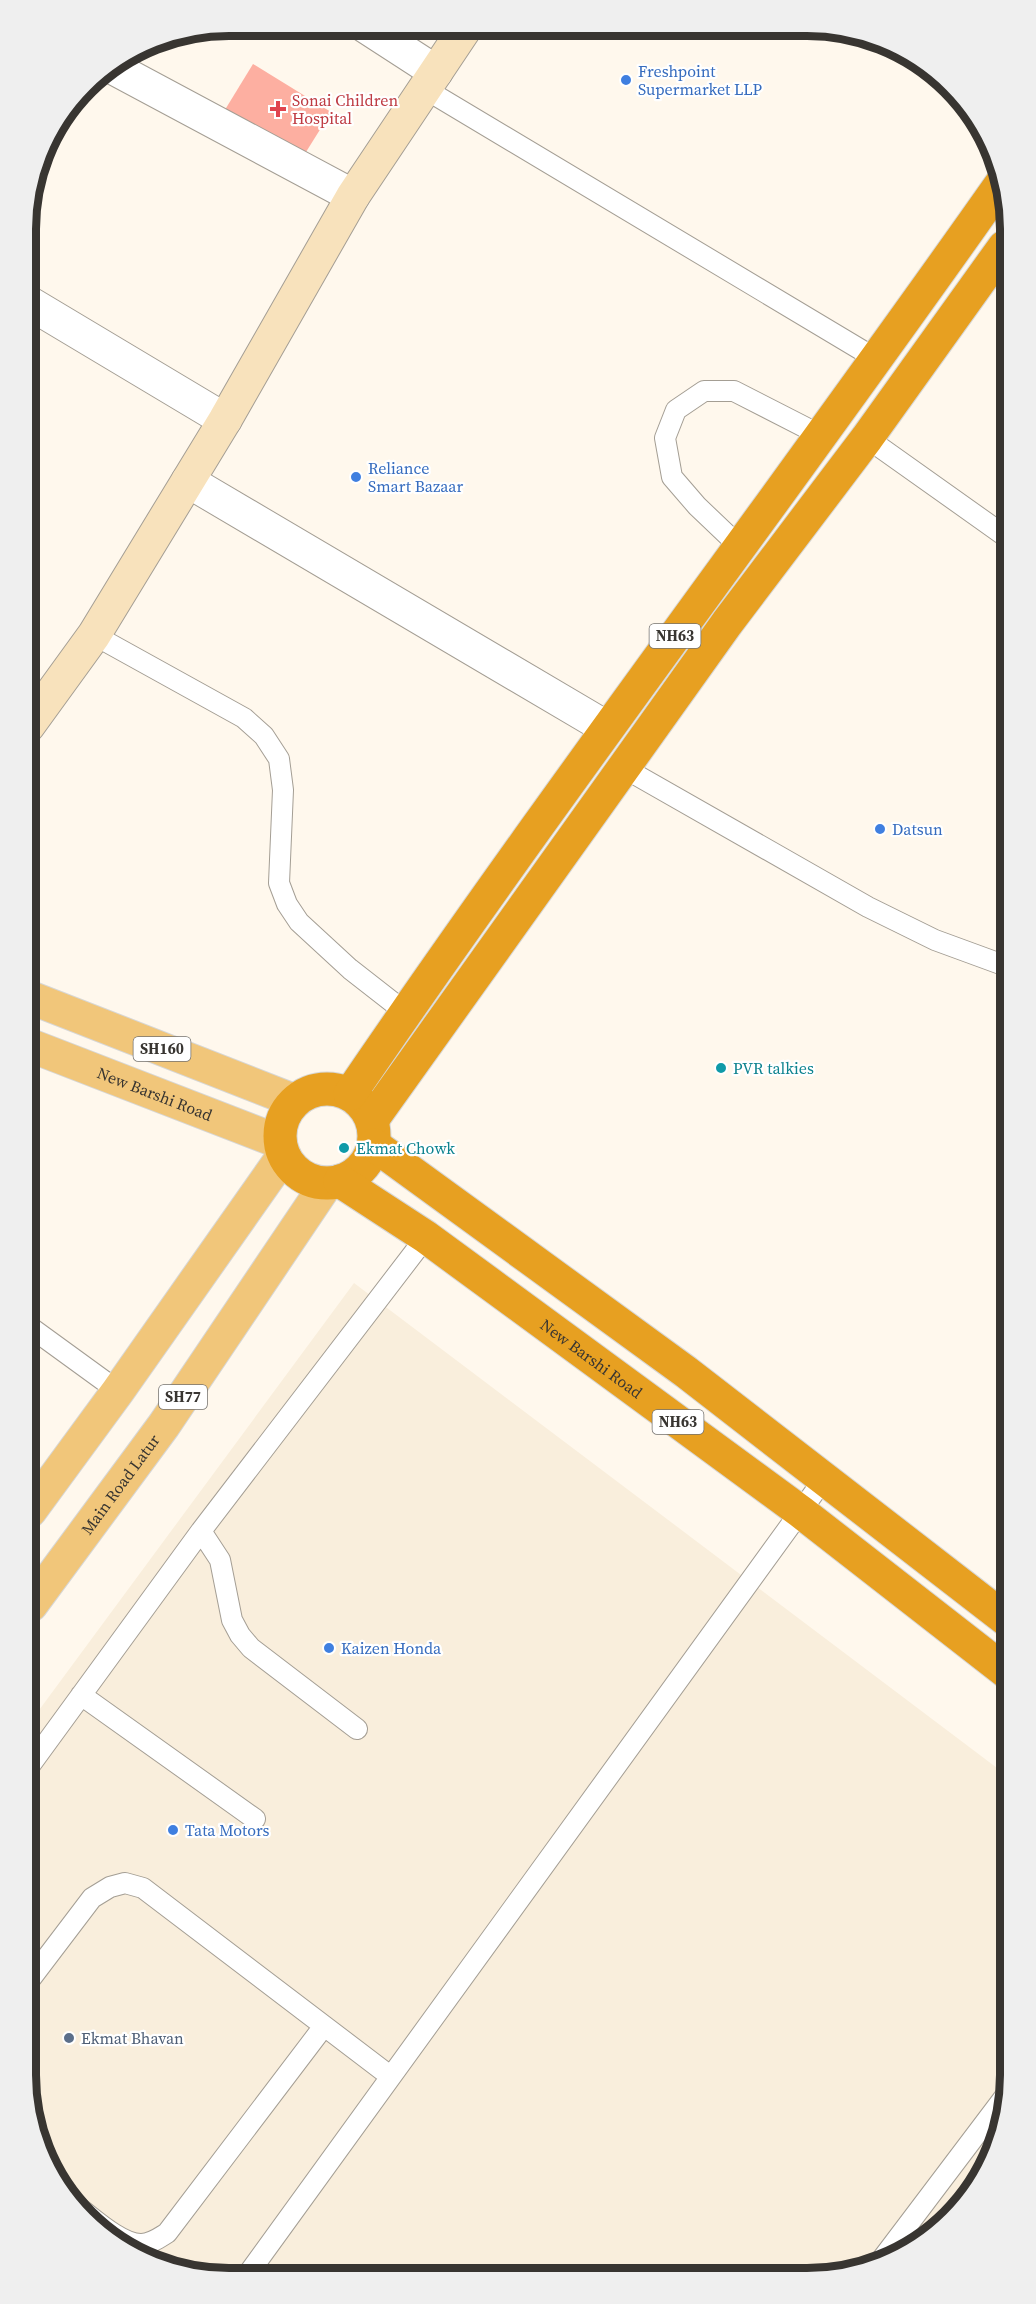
<svg xmlns="http://www.w3.org/2000/svg" width="1036" height="2304" font-family="'Source Serif 4',serif">
<style>
.built{fill:#f9eedc}
.building{fill:#fdafa1}
.lines{fill:none;stroke-linecap:round;stroke-linejoin:round}
.lane-casing{stroke:#a49e94;stroke-width:22}
.street-casing{stroke:#a49e94;stroke-width:35}
.secondary-casing{stroke:#a49e94;stroke-width:35}
.primary-casing{stroke:#d7d7d6;stroke-width:35}
.highway-casing{stroke:#d7d7d6;stroke-width:35}
.lane{stroke:#fff;stroke-width:20}
.street{stroke:#fff;stroke-width:33}
.secondary{stroke:#f8e2bc;stroke-width:33}
.primary{stroke:#f1c67a;stroke-width:33}
.highway{stroke:#e7a021;stroke-width:33}
.shop-dot{fill:#3f7fe0;stroke:#fff;stroke-width:2}
.health-dot{fill:#e0444e;stroke:#fff;stroke-width:2}
.culture-dot{fill:#0f9aa8;stroke:#fff;stroke-width:2}
.service-dot{fill:#5c6f8a;stroke:#fff;stroke-width:2}
.labels{text-anchor:middle;stroke-width:4.5;stroke-linejoin:round;paint-order:stroke}
.shield{fill:#fff;stroke:#74726f;stroke-width:1.5}
.shield-label{font-size:15px;font-weight:bold;fill:#383531}
.shop-label{font-size:16px;fill:#366cbe;stroke:#fff;text-anchor:start}
.health-label{font-size:16px;fill:#be3a42;stroke:#fff;text-anchor:start}
.culture-label{font-size:16px;fill:#0d838f;stroke:#fff;text-anchor:start}
.street-label{font-size:16px;fill:#383531;stroke:#fff}
.service-label{font-size:16px;fill:#4e5e75;stroke:#fff;text-anchor:start}
.rim{fill:none;stroke:#383531;stroke-width:8}
</style>
<rect width="100%" height="100%" fill="#fff8ed"/>
<path class="built" d="M354,1283l655,494 1,312 -15,64 -27,46 -48,45 -60,27 -671,4 -94,-47 -42,-51 -20,-49 -2,-407z"/>
<path class="building" d="M253,64l78,48 -30,48 -78,-47z"/>
<g class="lines">
<defs>
<path id="lane" d="M425,89l453,271
M867,438l138,98
M740,547l-43,-41 -25,-29 -7,-39 11,-28 28,-19h30l88,45
M94,635l150,83 20,18 15,23 4,31 -4,93 8,21 12,18 51,47 55,43
M624,768l244,139 67,33 71,26
M30,1327l88,64
M201,1531l19,29 12,60 8,15 11,13 106,81
M81,1695l174,124
M31,1764l170,-233 225,-294
M32,1977l60,-79 18,-11 15,-4 18,5 247,188
M77,2206c16,12 44,38 64,38 10,0 18,-6 26,-11l157,-207
M879,2263l130,-172
M248,2274l576,-795"/>
<path id="street" d="M365,26l71,46
M110,66l243,130
M26,301l199,119
M188,481l419,247"/>
<path id="secondary" d="M28,726l66,-91 131,-215 128,-224 113,-169"/>
<g id="primary">
<path d="M29,997l266,104"/>
<path id="s1" d="M29,1045l251,97"/>
<path d="M30,1511l88,-120 166,-236"/>
<path id="s2" d="M31,1605l133,-180 163,-242"/>
</g>
<g id="highway">
<circle cx="327" cy="1136" r="47"/>
<path d="M350,1094c211,-310 438,-607 653,-913"/>
<path d="M372,1120l355,-497 140,-185 137,-191"/>
<path d="M374,1145l312,227 322,249"/>
<path id="s3" d="M340,1181l86,56 375,275 208,162"/>
</g>
</defs>
<use href="#lane" class="lane-casing"/>
<use href="#street" class="street-casing"/>
<use href="#secondary" class="secondary-casing"/>
<use href="#primary" class="primary-casing"/>
<use href="#highway" class="highway-casing"/>
<use href="#lane" class="lane"/>
<use href="#street" class="street"/>
<use href="#secondary" class="secondary"/>
<use href="#primary" class="primary"/>
<use href="#highway" class="highway"/>
</g>
<g class="shop-dot">
<circle cx="626" cy="80" r="6"/>
<circle cx="356" cy="477" r="6"/>
<circle cx="880" cy="829" r="6"/>
<circle cx="329" cy="1648" r="6"/>
<circle cx="173" cy="1830" r="6"/>
</g>
<path class="health-dot" d="M275 100h6v6h6v6h-6v6h-6v-6h-6v-6h6z"/>
<g class="culture-dot">
<circle cx="721" cy="1068" r="6"/>
<circle cx="344" cy="1148" r="6"/>
</g>
<circle class="service-dot" cx="69" cy="2038" r="6"/>
<g class="labels">
<g class="shield">
<rect x="649.5" y="624" width="51" height="24" rx="4.5"/>
<rect x="133.5" y="1037" width="57" height="24" rx="4.5"/>
<rect x="159" y="1385" width="48" height="24" rx="4.5"/>
<rect x="652.5" y="1410" width="51" height="24" rx="4.5"/>
</g>
<g class="shield-label">
<text x="675" y="641">NH63</text>
<text x="162" y="1054">SH160</text>
<text x="183" y="1402">SH77</text>
<text x="678" y="1427">NH63</text>
</g>
<g class="shop-label">
<text x="638" y="77">Freshpoint<tspan x="638" dy="18">Supermarket LLP</tspan></text>
<text x="368" y="474">Reliance<tspan x="368" dy="18">Smart Bazaar</tspan></text>
<text x="892" y="835">Datsun</text>
<text x="341" y="1654">Kaizen Honda</text>
<text x="185" y="1836">Tata Motors</text>
</g>
<g class="health-label">
<text x="292" y="106">Sonai Children<tspan x="292" dy="18">Hospital</tspan></text>
</g>
<g class="culture-label">
<text x="733" y="1074">PVR talkies</text>
<text x="356" y="1154">Ekmat Chowk</text>
</g>
<g class="street-label">
<text dy="6" stroke="none"><textPath href="#s1" startOffset="135">New Barshi Road</textPath></text>
<text dy="6" stroke="none"><textPath href="#s3" startOffset="308">New Barshi Road</textPath></text>
<text dy="6" stroke="none"><textPath href="#s2" startOffset="150">Main Road Latur</textPath></text>
</g>
<g class="service-label">
<text x="81" y="2044">Ekmat Bhavan</text>
</g>
</g>
<path d="M0 0H1036V2304H0ZM229 36H807A193 193 0 0 1 1000 229V2075A193 193 0 0 1 807 2268H229A193 193 0 0 1 36 2075V229A193 193 0 0 1 229 36Z" fill="#efefef" fill-rule="evenodd"/>
<path class="rim" d="M229 36H807A193 193 0 0 1 1000 229V2075A193 193 0 0 1 807 2268H229A193 193 0 0 1 36 2075V229A193 193 0 0 1 229 36Z"/>
</svg>
